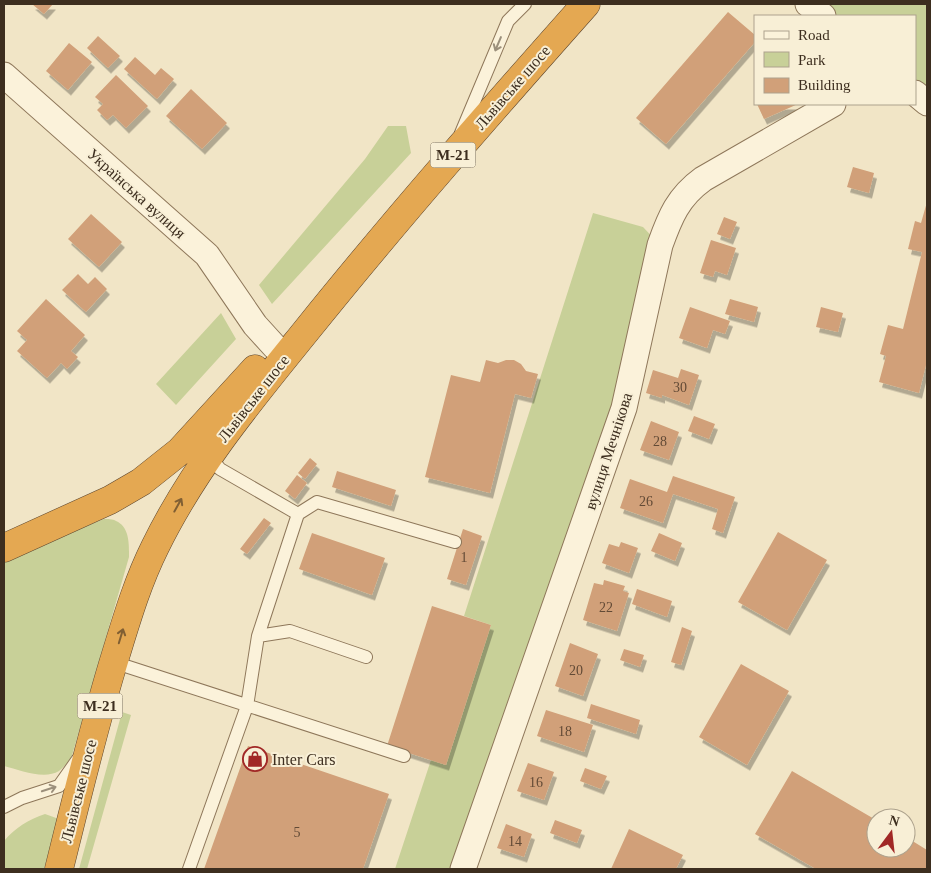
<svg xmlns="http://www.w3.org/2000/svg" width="931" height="873" font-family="Georgia,serif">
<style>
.green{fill:#c8d098}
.building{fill:#d1a079;filter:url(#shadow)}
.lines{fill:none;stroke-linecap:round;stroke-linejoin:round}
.lane-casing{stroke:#8e775a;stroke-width:14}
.street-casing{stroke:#8e775a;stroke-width:27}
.highway-casing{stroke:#5c452e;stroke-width:29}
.lane{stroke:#fbf2da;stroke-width:12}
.street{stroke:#fbf2da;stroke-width:25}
.highway{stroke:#e4a852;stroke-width:28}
.oneway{stroke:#9c907c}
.oneway2{stroke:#805f33}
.labels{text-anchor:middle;stroke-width:4;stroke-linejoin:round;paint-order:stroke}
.number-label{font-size:14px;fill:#624a36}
.shield{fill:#f8efd6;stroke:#756856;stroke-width:1}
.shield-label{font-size:15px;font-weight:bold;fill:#3d2e1f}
.street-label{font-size:16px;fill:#3d2e1f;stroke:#f8efd6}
.poi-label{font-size:16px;fill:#3d2e1f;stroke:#f8efd6;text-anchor:start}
</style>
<defs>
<filter id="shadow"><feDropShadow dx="3" dy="5.5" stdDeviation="0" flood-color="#0004"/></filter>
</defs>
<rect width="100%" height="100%" fill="#f1e5c6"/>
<path class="green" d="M808,4h119v99l-12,-10v-77h-92z
M388,126h18l5,27 -139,151 -13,-19 106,-126z
M593,213l50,14 17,18 -31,143 -166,481h-68l36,-109 15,5 45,-140 -27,-9z
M221,313l15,26 -60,66 -20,-21z
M104,519c3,0 9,0 12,2 14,6 13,24 13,36l-58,202c-4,4 -8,9 -12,12 -15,9 -39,-1 -55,-5v-207z
M122,712l9,3 -44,154h-8z
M45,814l14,5 -15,50h-40v-28c12,-14 24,-21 41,-27z"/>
<path class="building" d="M32,4h21l-9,10z
M728,12l27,23v7l-89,102 -30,-26z
M98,36l22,20 -12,12 -21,-20z
M69,43l23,19 -24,28 -22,-19z
M135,57l20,18 6,-7 13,11 -17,20 -33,-30z
M116,75l32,31 -22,22 -13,-13 -6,5 -10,-10 6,-6 -8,-7z
M191,89l36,34 -25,26 -36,-33z
M757,104h41l-34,15z
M853,167l21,6 -5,20 -22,-6z
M927,202v159l-8,32 -40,-11 7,-26 -6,-2 8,-29 15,4 19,-77 -14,-3 7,-28 6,2z
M91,214l31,28 -23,25 -31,-28z
M724,217l13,5 -7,17 -13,-5z
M711,240l25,8 -9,27 -12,-4 -2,6 -13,-4z
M78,274l10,10 7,-7 12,12 -21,23 -24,-22z
M46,299l39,36 -14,16 7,6 -11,12 -6,-6 -14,15 -30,-27 10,-11 -10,-9z
M730,299l28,8 -4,15 -29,-8z
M690,307l40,14 -5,13 -12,-4 -6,18 -28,-10z
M821,307l22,6 -5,19 -22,-5z
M486,360l12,3 8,-3h8l7,4 5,7 12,3 -7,24 -16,-4 -25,99 -65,-16 26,-102 29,7z
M681,369l18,6 -10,30 -27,-10v3l-16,-5 7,-23 25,8z
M694,416l21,8 -6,15 -21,-8z
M651,421l28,11 -10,28 -29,-10z
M310,458l7,6 -12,15 -7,-6z
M337,471l59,19 -5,16 -59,-19z
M297,475l10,8 -12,16 -10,-8z
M673,476l62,21 -12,36 -11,-4 6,-20 -45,-15 -10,29 -43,-15 10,-29 37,13z
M264,518l7,5 -24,31 -7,-5z
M463,529l19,7 -16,49 -19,-6z
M778,532l49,28 -40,70 -49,-28z
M312,533l73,25 -13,37 -73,-26z
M659,533l23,10 -7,18 -24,-10z
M621,542l17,6 -9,25 -27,-10 7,-19 10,3z
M604,580l21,6 -2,5 6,2 -12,38 -34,-11 11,-37 9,2z
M637,589l35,12 -5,16 -35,-13z
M432,606l59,19 -45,140 -59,-19z
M682,627l10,4 -11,34 -10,-3z
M570,643l28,11 -15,42 -28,-10z
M624,649l20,6 -4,12 -20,-7z
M741,664l48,27 -42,74 -48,-28z
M591,704l49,16 -4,14 -49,-16z
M546,710l47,15 -9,27 -47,-16z
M248,746l141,48 -26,75h-159z
M528,763l26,9 -10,28 -27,-9z
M585,768l22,8 -6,13 -21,-8z
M792,771l84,49v28h30v-11l21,13v19h-111l-61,-35z
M555,820l27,10 -5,13 -27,-10z
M506,824l26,10 -8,23 -27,-9z
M629,829l54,26 -7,14h-65z"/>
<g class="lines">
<defs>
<path id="lane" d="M461,133l47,-112 17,-17
M209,455l11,14 78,45
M258,636l32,-5 76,26
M113,662l291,94
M4,807l18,-9 37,-12 19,-27
M189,869l58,-163 11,-70 40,-122 19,-12 138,40"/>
<path id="street" d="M808,4l15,12
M4,75l203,180 48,70 20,22
M915,93l12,10
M463,869l161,-461 36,-163c10,-28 18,-48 43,-66l130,-75"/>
<path id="highway" d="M4,548l106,-48 31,-18 39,-31 75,-82
M59,869c18,-72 35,-144 57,-215 11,-36 22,-73 39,-107 39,-80 96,-148 151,-216 90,-112 185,-220 280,-327"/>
</defs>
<use href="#lane" class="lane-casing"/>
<use href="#street" class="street-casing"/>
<use href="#highway" class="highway-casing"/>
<use href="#lane" class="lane"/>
<use href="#street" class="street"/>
<use href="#highway" class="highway"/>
</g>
<defs><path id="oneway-shaft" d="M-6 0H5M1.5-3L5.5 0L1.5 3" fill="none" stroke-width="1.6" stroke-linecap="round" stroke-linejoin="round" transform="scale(1.25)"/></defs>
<g class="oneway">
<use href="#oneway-shaft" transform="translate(498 44) rotate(113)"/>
<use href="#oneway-shaft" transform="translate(49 789) rotate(-18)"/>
</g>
<g class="oneway2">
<use href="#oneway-shaft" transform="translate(178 505) rotate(-61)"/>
<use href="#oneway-shaft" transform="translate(121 636) rotate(-73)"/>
</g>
<defs>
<symbol id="shop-ring" viewBox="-11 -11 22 22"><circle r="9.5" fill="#f8efd6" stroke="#a12826" stroke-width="1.5"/><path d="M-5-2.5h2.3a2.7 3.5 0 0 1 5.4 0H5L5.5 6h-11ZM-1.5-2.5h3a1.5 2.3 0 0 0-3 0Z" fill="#a12826"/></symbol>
</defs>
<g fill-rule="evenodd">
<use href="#shop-ring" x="241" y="745" width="28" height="28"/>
</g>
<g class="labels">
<g class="number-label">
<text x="680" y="392">30</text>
<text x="660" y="446">28</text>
<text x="646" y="506">26</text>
<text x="464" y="562">1</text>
<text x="606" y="612">22</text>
<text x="576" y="675">20</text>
<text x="565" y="736">18</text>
<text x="536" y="787">16</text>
<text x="297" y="837">5</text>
<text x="515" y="846">14</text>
</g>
<g class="shield">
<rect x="430.5" y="142.5" width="45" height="25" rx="4"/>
<rect x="77.5" y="693.5" width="45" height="25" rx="4"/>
</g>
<g class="shield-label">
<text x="453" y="160">М-21</text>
<text x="100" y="711">М-21</text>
</g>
<g class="street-label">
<text transform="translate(512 87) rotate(-49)" y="6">Львівське шосе</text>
<text transform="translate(137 193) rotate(42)" y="6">Українська вулиця</text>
<text transform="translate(253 398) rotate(-52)" y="6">Львівське шосе</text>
<text transform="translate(608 451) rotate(-72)" y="6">вулиця Мечнікова</text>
<text transform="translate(78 791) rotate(-76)" y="6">Львівське шосе</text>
</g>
<g class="poi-label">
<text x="272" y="765">Inter Cars</text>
</g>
</g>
<rect width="931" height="873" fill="none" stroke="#3d2e1f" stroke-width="10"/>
<rect x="754" y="15" width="162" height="90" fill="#f8efd6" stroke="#ada28d"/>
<rect x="764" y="31" width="25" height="8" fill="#fbf2da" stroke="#ada28d"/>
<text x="798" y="40" font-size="15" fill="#3d2e1f">Road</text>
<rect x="764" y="52" width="25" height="15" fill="#c8d098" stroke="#ada28d"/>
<text x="798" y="65" font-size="15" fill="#3d2e1f">Park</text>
<rect x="764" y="78" width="25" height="15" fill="#d1a079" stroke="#ada28d"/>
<text x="798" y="90" font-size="15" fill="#3d2e1f">Building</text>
<g transform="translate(891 833) rotate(15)"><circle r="24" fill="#f8efd6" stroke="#ada28d"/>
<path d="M0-4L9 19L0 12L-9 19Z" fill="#a12826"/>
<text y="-8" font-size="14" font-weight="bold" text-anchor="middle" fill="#3d2e1f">N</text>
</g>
</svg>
